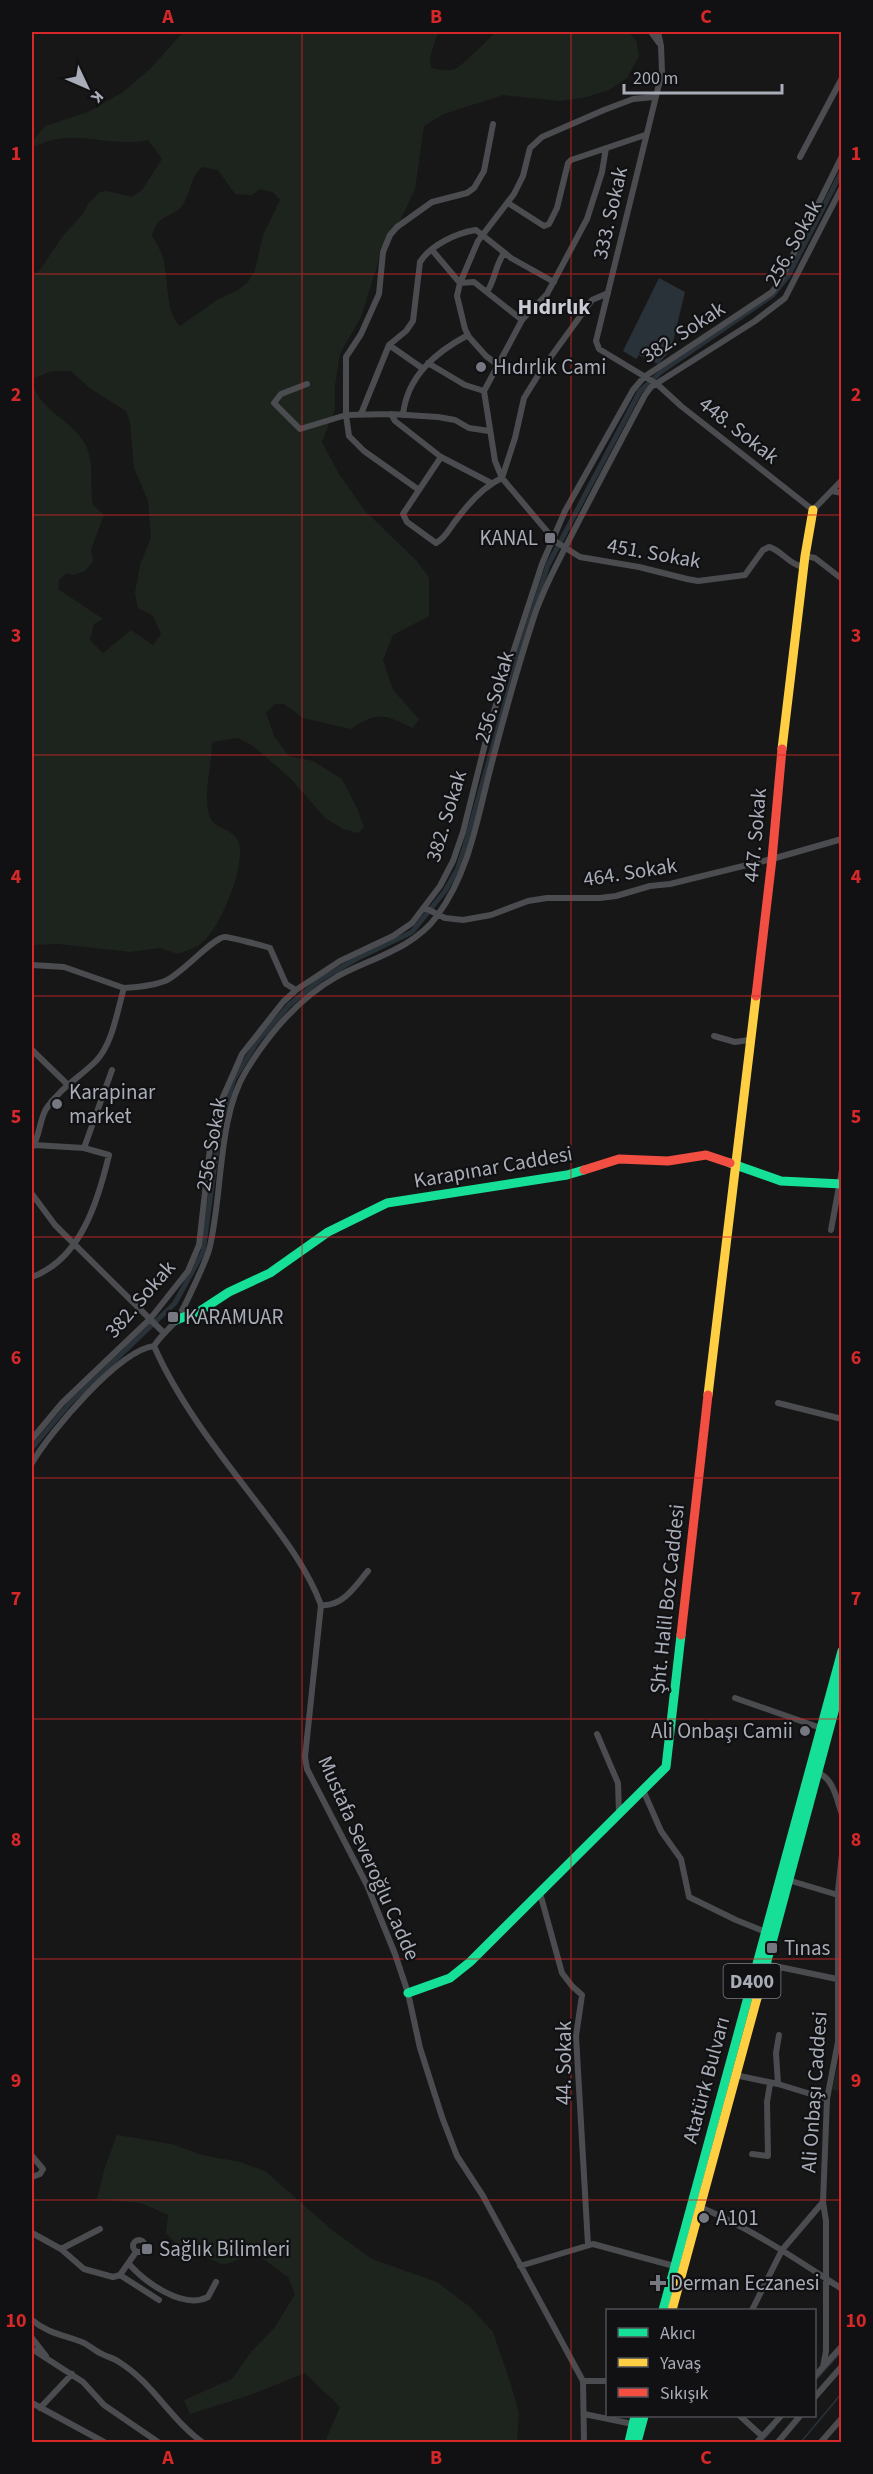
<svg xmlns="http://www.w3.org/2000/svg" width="873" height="2474" font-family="'Source Sans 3',sans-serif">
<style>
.green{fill:#1d241e;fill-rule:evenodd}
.water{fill:#2a3239}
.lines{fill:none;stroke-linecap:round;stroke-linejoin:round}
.stream{stroke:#2a3239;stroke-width:1.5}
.canal{stroke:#2a3239;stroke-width:5}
.street{stroke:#4b4c50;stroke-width:6}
.fast{stroke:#16e098;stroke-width:9}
.slow{stroke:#ffcf43;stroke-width:9}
.jam{stroke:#f24e42;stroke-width:9}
.grid{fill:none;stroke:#d62828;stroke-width:1.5;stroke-opacity:0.55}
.poi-dot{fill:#757880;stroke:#111113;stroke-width:2}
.labels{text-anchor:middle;stroke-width:4.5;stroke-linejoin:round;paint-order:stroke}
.shield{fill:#111113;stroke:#7b7e86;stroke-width:1.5}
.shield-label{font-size:20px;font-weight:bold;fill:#a8adb8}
.street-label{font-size:21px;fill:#a8adb8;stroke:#111113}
.poi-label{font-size:21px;fill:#a8adb8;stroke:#111113;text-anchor:start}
.neighbourhood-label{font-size:22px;font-weight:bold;fill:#c9ccd4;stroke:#111113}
.neatline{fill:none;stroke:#d62828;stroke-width:2}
.grid-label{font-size:20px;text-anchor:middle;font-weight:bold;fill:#d62828}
</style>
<rect width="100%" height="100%" fill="#171717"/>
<path class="green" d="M183,32h255l-8,25 1,11c7,1 17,4 24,1 5,-1 38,-34 40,-37h133l8,8 3,16 -12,22 -18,12 -26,8 -23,3 -57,-6 -59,19 -20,12 -9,63 -14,30 -21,30 -2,14 -17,54 -21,37 -5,32v23l-13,33 17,32 26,37 52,50 12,17v38l-36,19 -10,25 10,30 26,29 -6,9c-28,-13 -35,-18 -62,1l-48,-11 -19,-14h-9l-9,9 8,23 15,20 24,5 29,18 15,29 7,19 -6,6 -15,-4 -18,-11 -34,-39 -38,-33 -15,-8 -26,4c0,24 -9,49 -3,73 3,14 23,12 29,26 10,21 -19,92 -39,104 -6,4 -15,6 -21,9l-18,-6 -30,4 -72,-8 -26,1v-668l10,-10 20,-30 21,-23 5,-10 12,-12 7,-1 25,6 10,-7 20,-31 -14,-19c-33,7 -60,-6 -91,-1 -8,1 -16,5 -23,7l-1,-5 12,-15 43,-14 35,-20 28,-24zM202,167l16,3 17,24 17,1 8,-6 14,4 6,7 -17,35 -8,35 -7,12 -10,8 -21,10 -37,26c-14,-11 -12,-47 -16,-64 -2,-10 -7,-18 -12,-26 5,-22 18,-17 30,-30 9,-12 8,-29 20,-39zM52,371h19l20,18 35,22 4,11 4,46 14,33 3,37 -11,27 -5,28 3,15 15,8 8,18 -8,11 -22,-15 -28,23 -13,-13 4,-16 9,-5 -45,-30 1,-9 8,-7 6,2 12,-4 8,-10 -2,-11 13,-35 -11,-10c-4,-20 2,-39 -7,-59 -11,-25 -52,-38 -54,-67z
M841,2051v40l-9,-1z
M117,2135l54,9 31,11 38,7 25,9 67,59 40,29 65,23 33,25 23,25 18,53 8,28 -2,29h-192l15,-35 -35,-34 -55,22 -60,19 -6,-14 48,-21 19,-27 24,-25 20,-33 -7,-17 -33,-24 -31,12 -46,-19 -12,-13 2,-18 -27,-12 -44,-4 8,-32z"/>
<path class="water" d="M659,278l26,14 -14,58 -13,14 -19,-9 -3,4 -13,-8z"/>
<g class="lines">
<path class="stream" d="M814,2382l28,-31
M761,2442l14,-15
M801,2442l41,-49"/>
<path class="canal" d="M32,1448l37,-44 106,-101 28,-51 17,-127 14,-46 23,-37 32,-37 32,-26 37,-21 54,-26 33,-41 12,-21 7,-21 57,-203 27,-81 92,-174 22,-20 111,-76 15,-19 54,-105"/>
<path class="street" d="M651,32l8,11
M658,32l3,14 1,26 -66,269 3,8 58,35 24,22 132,104 29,-30
M654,97l-21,2 -29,11 -62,27 -12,11 -7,28 -9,18 -36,47 -18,42 -3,13 8,33 4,8 17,19 12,9 -14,26 11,70 7,17 54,64 24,15 59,10 48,12 11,2 47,-6 18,-25 6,-3c12,3 19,16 31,19l5,-3
M800,157l42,-79
M508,203l36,23 5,-2 8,-16 11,-45 3,-3 74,-25
M432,250l28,33 14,-1 48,38
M487,292c8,-12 8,-26 17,-39
M389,345l33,23
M428,363l37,22 19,6
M498,365l24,-45 25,-26 40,-75 15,-47 4,-24
M307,384l-26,10 -7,9 26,26 46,-14 45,-1 47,3 17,3 14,8 20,3
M361,414l28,-69 17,-14 7,-10 7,-59c11,-17 36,-29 56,-32l35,28 43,24
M391,414l4,7 46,36 50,26
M403,415c4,-39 33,-63 65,-80
M441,457l-38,57 4,8 29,21c10,-5 14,-16 21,-24 12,-16 27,-33 45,-41l13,-40 9,-40 18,-29 50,-69 16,-7
M419,490l-55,-39 -15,-15 -3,-21v-58l15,-23 18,-40 4,-42 7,-17 7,-8 35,-25 35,-9 7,-5 10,-17 9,-47
M832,491l10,2
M805,556l10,2 27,21
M425,908l20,10 18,2 28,-5 37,-14 19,-3h53l16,-2 34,-10 20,-2 102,-25 70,-20
M32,965l32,2 60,21
M714,1036l21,6 14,-2
M32,1050l36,35
M32,1147c8,-10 7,-26 14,-38 13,-20 34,-32 50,-48 17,-18 21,-50 28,-73 14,-1 28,-2 41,-7 17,-7 48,-44 60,-44 4,0 40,9 45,11l16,36 10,6
M84,1148l28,-78
M32,1194l23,31 108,107
M831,1230l11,-60
M32,1277c49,-18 66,-76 77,-122l-25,-7 -50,-3
M154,1346c7,-11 14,-16 22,-25 6,-8 30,-60 33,-71 14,-53 8,-132 37,-179 23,-38 53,-73 92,-95 34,-18 76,-28 99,-60 32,-43 40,-96 53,-146 13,-50 27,-101 43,-150 8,-26 20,-48 32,-72 26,-51 53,-102 80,-153l6,-8 104,-66 30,-23 57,-111
M154,1346c24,55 64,106 101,154 25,33 52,67 66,105l-16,152 2,12 60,116 28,69 13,39 12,55 22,69 15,39 26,40 100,185 1,61
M778,1403l64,16
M32,1439l30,-36 88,-84 38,-48 11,-26 11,-97 9,-42 23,-52 41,-52 13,-12 44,-29 53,-25 19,-13 28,-37 13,-25 10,-29 28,-112 51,-156 23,-53 68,-121 11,-13 128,-85 8,-11 62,-125
M32,1463c18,-31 87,-113 122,-117
M321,1605c22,2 34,-19 47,-34
M735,1698l86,30
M597,1734l21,49 1,30
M817,1772c17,7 19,26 25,42
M643,1790l18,41 20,28 8,38 47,23 30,12
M788,1880l50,15
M540,1893l22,80 10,13 10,9 -6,41 12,209
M765,1964l72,15
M735,2075l43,9 49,15
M778,2084l-2,-31 3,-18
M752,2154l16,2 -1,-54 3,-18
M32,2156l11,13 -3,5 -8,3
M823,2202l3,19v130l-3,16
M700,2207c50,21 96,52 142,82
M32,2233l29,16 23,20 29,8 7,-2 16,-23
M133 2246a6 6 0 1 1 12 0a6 6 0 1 1-12 0Z
M61,2249l39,-20
M129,2264c16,18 54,46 79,33l8,-15
M520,2266l73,-22 81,22
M120,2275l39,25
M752,2310l30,-60 41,-48 4,-103 11,-57v-151l4,-37
M32,2320c15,13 32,15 50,22 7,3 13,9 20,12 5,3 12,4 17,8 33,20 52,58 83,80
M32,2338l14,18
M32,2349l51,33 21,23 54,37
M814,2377l28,-31
M583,2381h25
M814,2398l28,-32
M32,2403l72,39
M40,2408l32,-34
M584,2414l49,10
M740,2416l22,20
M757,2442l24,-26
M778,2442l22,-26
M821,2442l21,-24"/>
<path class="fast" d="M730,1163l51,18 61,3
M176,1320l24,-9 29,-19 41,-19 58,-41 59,-29 180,-28 17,-5
M408,1993l42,-15 20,-16 196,-195 15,-132
M757,1998l85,-316
M663,2310l179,-659
M629,2442l6,-26
M637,2442l7,-26"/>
<path class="slow" d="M782,749l23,-193 8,-46
M708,1395l48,-399
M672,2310l85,-312"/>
<path class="jam" d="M756,996l16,-137 10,-110
M584,1170l35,-11 49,2 38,-6 24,8
M681,1635l27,-240"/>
</g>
<path class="grid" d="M302,32v2410M571,32v2410M32,274h810M32,515h810M32,755h810M32,996h810M32,1237h810M32,1478h810M32,1719h810M32,1959h810M32,2200h810"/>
<g class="poi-dot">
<circle cx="481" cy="367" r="6"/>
<rect x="544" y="532" width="12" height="12" rx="3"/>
<circle cx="57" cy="1104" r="6"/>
<rect x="167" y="1311" width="12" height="12" rx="3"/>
<circle cx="805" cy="1731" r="6"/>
<rect x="766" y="1942" width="12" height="12" rx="3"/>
<circle cx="704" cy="2218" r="6"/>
<rect x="141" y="2243" width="12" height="12" rx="3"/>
<path d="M655 2274h6v6h6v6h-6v6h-6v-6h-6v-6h6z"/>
</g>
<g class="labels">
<rect class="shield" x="723.5" y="1964" width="57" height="34" rx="4.5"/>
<g class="shield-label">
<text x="752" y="1988">D400</text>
</g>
<g class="street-label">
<text transform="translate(610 213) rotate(-77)" y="7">333. Sokak</text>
<text transform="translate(793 243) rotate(-61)" y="7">256. Sokak</text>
<text transform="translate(683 332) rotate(-33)" y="7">382. Sokak</text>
<text transform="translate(739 430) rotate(38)" y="7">448. Sokak</text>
<text transform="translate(654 553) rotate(10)" y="7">451. Sokak</text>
<text transform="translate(494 697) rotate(-74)" y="7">256. Sokak</text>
<text transform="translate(446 816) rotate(-73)" y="7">382. Sokak</text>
<text transform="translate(755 835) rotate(-85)" y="7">447. Sokak</text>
<text transform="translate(630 872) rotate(-9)" y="7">464. Sokak</text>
<text transform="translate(211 1144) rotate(-80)" y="7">256. Sokak</text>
<text transform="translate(493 1167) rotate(-10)" y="7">Karapınar Caddesi</text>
<text transform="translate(140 1299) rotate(-49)" y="7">382. Sokak</text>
<text transform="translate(667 1599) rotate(-84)" y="7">Şht. Halil Boz Caddesi</text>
<text transform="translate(369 1858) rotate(66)" y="7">Mustafa Severoğlu Cadde</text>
<text transform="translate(564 2063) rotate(-90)" y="7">44. Sokak</text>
<text transform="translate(706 2080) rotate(-75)" y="7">Atatürk Bulvarı</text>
<text transform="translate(814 2092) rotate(-86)" y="7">Ali Onbaşı Caddesi</text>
</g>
<g class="poi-label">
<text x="493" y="374">Hıdırlık Cami</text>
<text x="538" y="545" text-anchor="end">KANAL</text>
<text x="69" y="1099">Karapinar<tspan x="69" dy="24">market</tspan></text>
<text x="185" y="1324">KARAMUAR</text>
<text x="793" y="1738" text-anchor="end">Ali Onbaşı Camii</text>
<text x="784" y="1955">Tınas</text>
<text x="716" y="2225">A101</text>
<text x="159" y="2256">Sağlık Bilimleri</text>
<text x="670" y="2290">Derman Eczanesi</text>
</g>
<g class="neighbourhood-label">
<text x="554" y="314">Hıdırlık</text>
</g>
</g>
<rect width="873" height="2474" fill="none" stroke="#111113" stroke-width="66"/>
<rect x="606" y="2309" width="210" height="108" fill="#111113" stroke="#4d4f55" stroke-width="1.5"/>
<rect x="618" y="2328" width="30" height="9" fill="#16e098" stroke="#4d4f55" stroke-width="1.5"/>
<text x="660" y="2339" font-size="18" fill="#a8adb8">Akıcı</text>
<rect x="618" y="2358" width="30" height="9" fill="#ffcf43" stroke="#4d4f55" stroke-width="1.5"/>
<text x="660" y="2369" font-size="18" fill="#a8adb8">Yavaş</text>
<rect x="618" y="2388" width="30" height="9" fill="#f24e42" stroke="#4d4f55" stroke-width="1.5"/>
<text x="660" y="2399" font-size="18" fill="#a8adb8">Sıkışık</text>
<g transform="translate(87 87) rotate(134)" stroke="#111113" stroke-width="4.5" paint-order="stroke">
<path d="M0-4.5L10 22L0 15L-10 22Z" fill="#a8adb8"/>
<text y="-9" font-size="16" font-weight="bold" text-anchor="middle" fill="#a8adb8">K</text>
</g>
<path d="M624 84v9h158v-9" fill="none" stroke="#a8adb8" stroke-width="3"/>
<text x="633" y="84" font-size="18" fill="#a8adb8" stroke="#111113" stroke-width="4.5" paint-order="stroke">200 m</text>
<rect x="33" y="33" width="807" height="2408" class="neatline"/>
<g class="grid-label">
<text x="168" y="23">A</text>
<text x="436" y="23">B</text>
<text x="706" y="23">C</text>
<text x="16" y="160">1</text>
<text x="856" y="160">1</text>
<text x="16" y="401">2</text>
<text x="856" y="401">2</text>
<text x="16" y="642">3</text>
<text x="856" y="642">3</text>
<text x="16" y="883">4</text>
<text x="856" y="883">4</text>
<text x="16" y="1123">5</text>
<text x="856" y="1123">5</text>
<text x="16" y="1364">6</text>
<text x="856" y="1364">6</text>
<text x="16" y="1605">7</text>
<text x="856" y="1605">7</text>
<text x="16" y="1846">8</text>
<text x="856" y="1846">8</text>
<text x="16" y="2087">9</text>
<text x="856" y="2087">9</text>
<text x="16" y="2327">10</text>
<text x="856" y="2327">10</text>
<text x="168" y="2464">A</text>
<text x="436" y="2464">B</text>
<text x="706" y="2464">C</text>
</g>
</svg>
